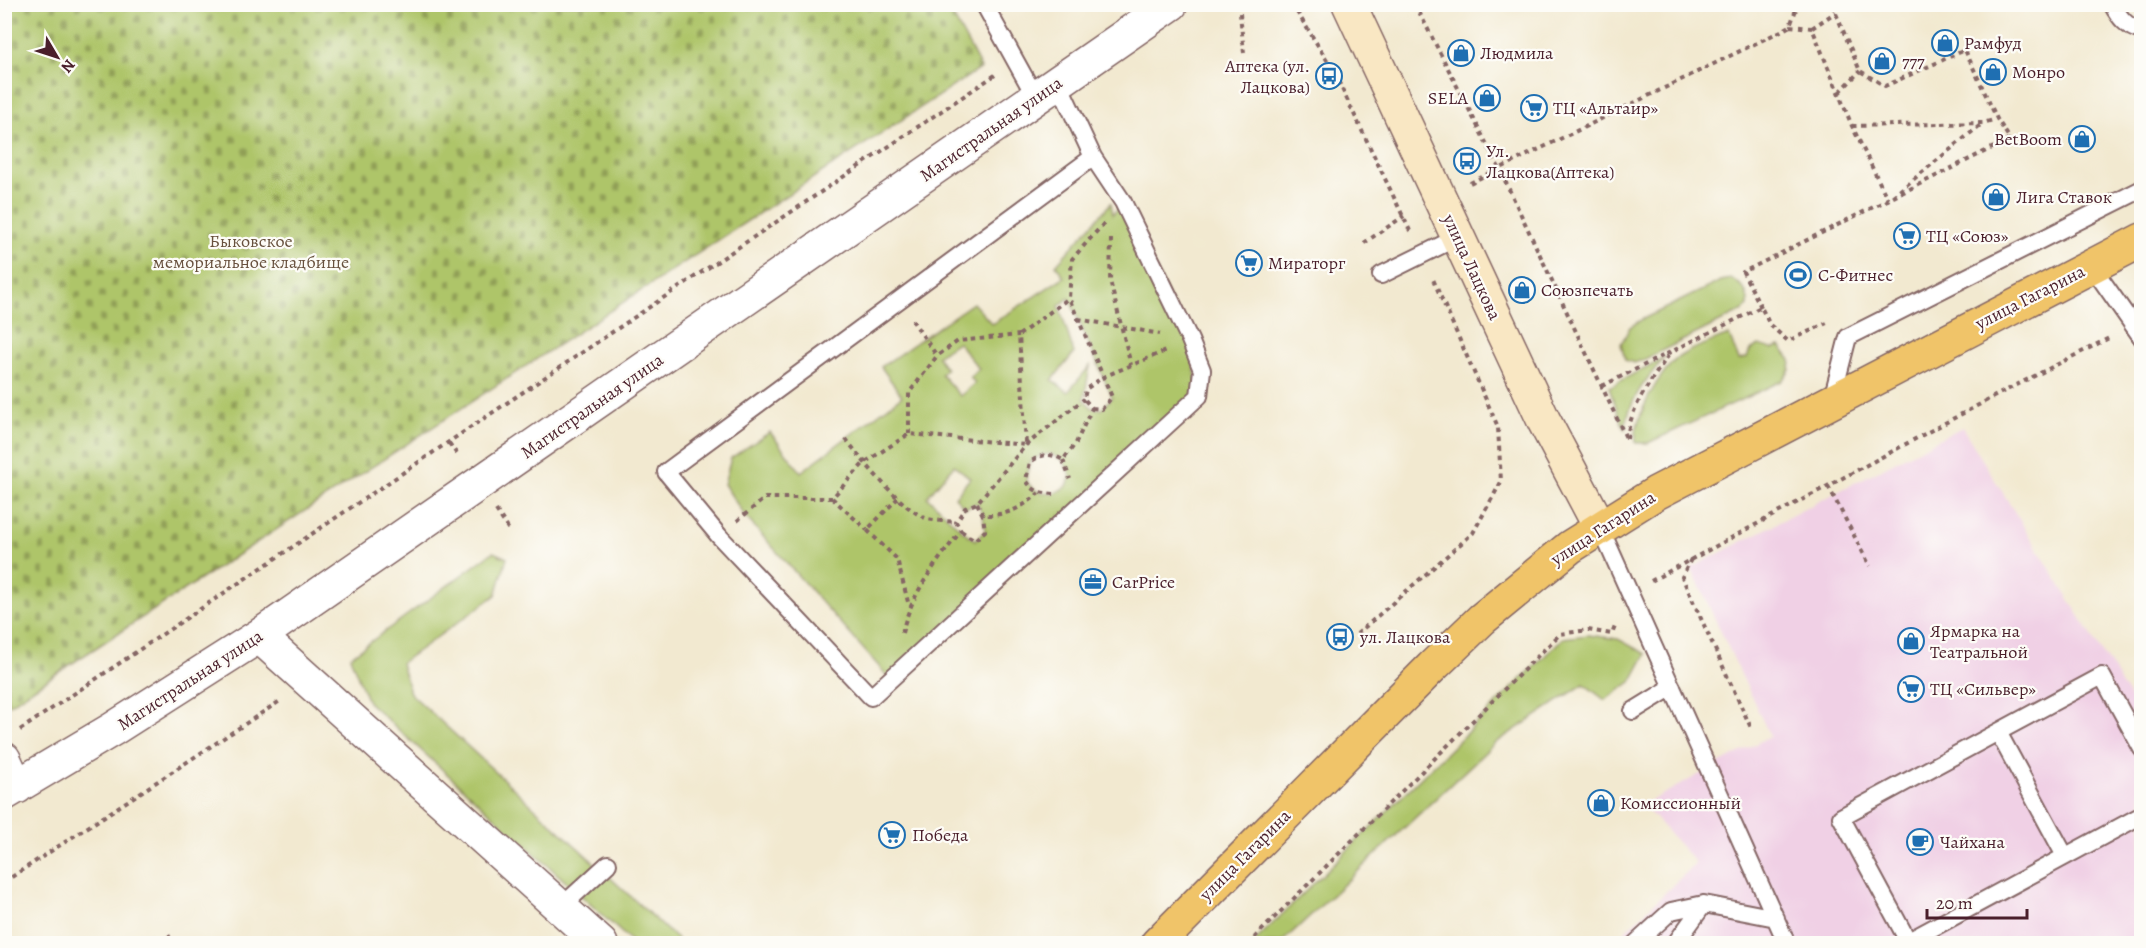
<svg xmlns="http://www.w3.org/2000/svg" width="2146" height="948" font-family="Alegreya,serif">
<style>
.built{fill:#f0d0e5}
.green{fill:#aec569;stroke:#7c724a;stroke-width:1.5;fill-rule:evenodd}
.cemetery{fill:url(#cemetery-stones);stroke:#7c724a;stroke-width:1.5}
.lines{fill:none;stroke-linecap:round;stroke-linejoin:round}
.lane-casing{stroke:#856665;stroke-width:20}
.street-casing{stroke:#856665;stroke-width:36}
.secondary-casing{stroke:#856665;stroke-width:36}
.primary-casing{stroke:#856665;stroke-width:36}
.path{stroke:#856665;stroke-width:4;stroke-dasharray:4.5 4.5;stroke-linecap:butt}
.lane{stroke:#fff;stroke-width:16}
.street{stroke:#fff;stroke-width:33}
.secondary{stroke:#f9e7c3;stroke-width:33}
.primary{stroke:#f0c469;stroke-width:33}
.labels{text-anchor:middle;stroke-width:4.5;stroke-linejoin:round;paint-order:stroke}
.poi-label{font-size:18px;fill:#4a1f2b;stroke:#fdfcf7;text-anchor:start}
.street-label{font-size:18px;fill:#4a1f2b;stroke:#fdfcf7}
.park-label{font-size:18px;fill:#68513e;stroke:#fdfcf7}
</style>
<defs>
<pattern id="cemetery-stones" width="16" height="16" patternUnits="userSpaceOnUse" patternTransform="scale(1.5)"><rect width="16" height="16" fill="#aec569"/><path d="M2 7V4a2 2 0 0 1 4 0v3zM10 15v-3a2 2 0 0 1 4 0v3z" fill="#909f57"/></pattern>
</defs>
<rect width="100%" height="100%" fill="#fdfcf7"/>
<filter id="ink" filterUnits="userSpaceOnUse"><feTurbulence type="fractalNoise" baseFrequency=".0167" numOctaves="2"/><feDisplacementMap in="SourceGraphic" scale="12" xChannelSelector="R" yChannelSelector="G"/><feConvolveMatrix kernelMatrix="1 2 1 2 8 2 1 2 1" color-interpolation-filters="sRGB"/></filter>
<filter id="wash" filterUnits="userSpaceOnUse"><feTurbulence type="fractalNoise" baseFrequency=".008" numOctaves="4" result="noise"/><feDisplacementMap in="SourceGraphic" scale="24" xChannelSelector="R" yChannelSelector="G"/><feGaussianBlur stdDeviation="1.35" result="paint"/><feColorMatrix in="noise" values="0 0 0 0 0 0 0 0 0 0 0 0 0 0 0 0 0 1.4 0 .05"/><feComposite in="paint" operator="in"/></filter>
<g filter="url(#wash)">
<rect width="100%" height="100%" fill="#f2e9d0"/>
<path class="built" d="M1962,427l179,288v228l-529,1 84,-81 -53,-58 127,-69 -79,-168z"/>
<path class="green" d="M1123,202l67,138 9,56 -309,283 -146,-164 -20,-31 7,-26 39,-26 31,40 101,-76 -21,-29 92,-64 19,21 72,-47 -8,-12 55,-62 2,11zM1069,298l43,99 -10,12 -10,-1 -8,-9 6,-33 -22,26 -16,-12 22,-27 -15,-47zM958,342l21,27 -9,8 5,6 -15,13 -19,-22 5,-5 -9,-13zM1051,454l12,6 8,16 -4,10 -13,8c-13,-1 -21,-2 -28,-14l4,-18 11,-7zM954,465l16,13 -15,19 10,11 12,-5 6,12 2,16 -10,9c-18,-11 -31,-29 -48,-43z
M1731,279c11,5 18,14 17,27l-6,5 -99,49 -9,3 -9,-3 -4,-16 9,-17 11,-7 80,-39z
M1729,335l10,25 8,-2 3,-8 9,-5 13,4 8,-3 11,14 -1,9 -8,12 -134,62h-12c-4,-23 25,-76 46,-88 14,-9 32,-14 47,-20z
M1665,357c-19,22 -38,45 -40,74l-16,-44z
M493,552l14,6 -11,37 -95,68 9,30 271,250h-48l-265,-241 -18,-45z
M1588,635l30,4 28,15 -15,28 -26,18 -21,-16 -89,59 -214,200h-28l310,-305z"/>
<path class="cemetery" d="M5,4l942,1 34,63 -974,638z"/>
</g>
<g filter="url(#ink)">
<g class="lines">
<defs>
<path id="lane" d="M984,4l52,94
M2112,4c7,13 15,24 30,27
M1058,82l35,75 -427,315 53,64 152,161 328,-301 3,-26 -12,-30 -67,-138 -30,-45
M2091,265l51,73
M1381,275l77,-38
M1832,399l16,-62 294,-148
M1600,527l187,417
M1633,711l39,-24
M1998,732l104,-56 40,73
M561,907l47,-43
M1908,941l-67,-124 157,-85 67,124
M1635,944l36,-33 33,-7 72,14
M1675,944l29,-40
M1903,944l239,-129"/>
<path id="street" d="M259,636l342,308
M4,759l13,28
M4,794l109,-65 146,-93 912,-632"/>
<path id="secondary" d="M1349,4l195,417 56,106"/>
<path id="primary" d="M1157,944l275,-277 50,-48 88,-72 86,-54 486,-253"/>
</defs>
<use href="#lane" class="lane-casing"/>
<use href="#street" class="street-casing"/>
<use href="#secondary" class="secondary-casing"/>
<use href="#primary" class="primary-casing"/>
<path class="path" d="M1239,4l5,49
M1292,4l40,64 79,165
M1415,4l85,166 127,270
M1790,26l22,2 40,98 36,74 95,-77
M1812,28l24,-16
M1840,92l20,-21
M1852,126l131,-3 14,-4
M1470,183l311,-152 9,-5 8,-22
M1111,239l-1,42 21,84
M1364,243l40,-27
M1761,307l-18,-35 267,-133 -13,-20 -32,-69 -80,36 -25,-15 -28,-67
M1078,319l82,15
M912,320l25,36
M1602,386l159,-79 9,18 18,16 39,-18
M1092,408l10,1 10,-12 -43,-99 3,-39 34,-38
M909,434v-41l28,-37 21,-15 61,-6
M846,439c15,20 58,73 82,80 9,2 19,2 28,3
M1627,439c3,-33 25,-59 43,-86
M449,443l10,14
M1063,460l7,19
M1828,486l42,80
M1054,494c-13,-1 -21,-2 -28,-14l4,-18c13,-8 19,-10 33,-2l13,-17 16,-35 -8,-9 2,-10 17,-12 65,-27
M832,498l35,32
M898,498l-31,32 30,29 12,47
M977,503l6,12c24,1 39,-7 56,-22
M496,510l13,20
M737,521l28,-23h67l32,-35 45,-29 117,11 -7,-110 50,-37
M961,531l14,9 10,-9 -2,-16
M1691,559l-9,18 70,153
M1651,581l346,-186 114,-58
M902,633c10,-41 33,-69 59,-102l-5,-9 9,-14 12,-5 49,-58 58,-46
M1357,634l116,-101 28,-51 -3,-55 -66,-150
M20,730l975,-655
M4,882l276,-181
M151,944l20,-8
M1248,944l312,-310 28,-4 24,4 4,-10"/>
<use href="#lane" class="lane"/>
<use href="#street" class="street"/>
<use href="#secondary" class="secondary"/>
<use href="#primary" class="primary"/>
</g>
</g>
<defs>
<symbol id="shop-ring" viewBox="-11 -11 22 22"><circle r="9.5" fill="#fdfcf7" stroke="#1f6fb2" stroke-width="1.5"/><path d="M-5-2.5h2.3a2.7 3.5 0 0 1 5.4 0H5L5.5 6h-11ZM-1.5-2.5h3a1.5 2.3 0 0 0-3 0Z" fill="#1f6fb2"/></symbol>
<symbol id="bus-ring" viewBox="-11 -11 22 22"><circle r="9.5" fill="#fdfcf7" stroke="#1f6fb2" stroke-width="1.5"/><path d="M-5-6H5V4H4V6H2V4H-2V6H-4V4H-5ZM-3.5-4V0h7V-4ZM-3.5 1.2v1.5H-2V1.2ZM2 1.2v1.5H3.5V1.2Z" fill="#1f6fb2"/></symbol>
<symbol id="supermarket-ring" viewBox="-11 -11 22 22"><circle r="9.5" fill="#fdfcf7" stroke="#1f6fb2" stroke-width="1.5"/><path d="M-6-5.5h2.5l.6 2H6L4.5 2H-2.5L-4.4-4H-6ZM-1.5 3.2a1.3 1.3 0 1 0 .1 0ZM3 3.2a1.3 1.3 0 1 0 .1 0Z" fill="#1f6fb2"/></symbol>
<symbol id="stadium-ring" viewBox="-11 -11 22 22"><circle r="9.5" fill="#fdfcf7" stroke="#1f6fb2" stroke-width="1.5"/><path d="M0-5a6.5 5 0 1 0 0 10a6.5 5 0 1 0 0-10ZM-3.5-1.8h7v3.6h-7Z" fill="#1f6fb2"/></symbol>
<symbol id="office-ring" viewBox="-11 -11 22 22"><circle r="9.5" fill="#fdfcf7" stroke="#1f6fb2" stroke-width="1.5"/><path d="M-6-3h4V-5.5h4V-3h4V5H-6ZM-1-4.5V-3h2v-1.5ZM-6 0V1H6V0Z" fill="#1f6fb2"/></symbol>
<symbol id="cafe-ring" viewBox="-11 -11 22 22"><circle r="9.5" fill="#fdfcf7" stroke="#1f6fb2" stroke-width="1.5"/><path d="M-5.5-4.5H6V0H3Q3 3.5 0 3.5H-2.5Q-5.5 3.5-5.5 0ZM3-3.2v2h1.7v-2ZM-6 4.5H4V6H-6Z" fill="#1f6fb2"/></symbol>
</defs>
<g fill-rule="evenodd">
<use href="#shop-ring" x="1930" y="28" width="30" height="30"/>
<use href="#shop-ring" x="1446" y="38" width="30" height="30"/>
<use href="#shop-ring" x="1867" y="46" width="30" height="30"/>
<use href="#shop-ring" x="1978" y="57" width="30" height="30"/>
<use href="#bus-ring" x="1314" y="61" width="30" height="30"/>
<use href="#shop-ring" x="1472" y="83" width="30" height="30"/>
<use href="#supermarket-ring" x="1519" y="93" width="30" height="30"/>
<use href="#shop-ring" x="2067" y="124" width="30" height="30"/>
<use href="#bus-ring" x="1452" y="146" width="30" height="30"/>
<use href="#shop-ring" x="1981" y="182" width="30" height="30"/>
<use href="#supermarket-ring" x="1892" y="221" width="30" height="30"/>
<use href="#supermarket-ring" x="1234" y="248" width="30" height="30"/>
<use href="#stadium-ring" x="1783" y="260" width="30" height="30"/>
<use href="#shop-ring" x="1507" y="275" width="30" height="30"/>
<use href="#office-ring" x="1078" y="567" width="30" height="30"/>
<use href="#bus-ring" x="1325" y="622" width="30" height="30"/>
<use href="#shop-ring" x="1896" y="626" width="30" height="30"/>
<use href="#supermarket-ring" x="1896" y="674" width="30" height="30"/>
<use href="#shop-ring" x="1586" y="788" width="30" height="30"/>
<use href="#supermarket-ring" x="877" y="820" width="30" height="30"/>
<use href="#cafe-ring" x="1905" y="827" width="30" height="30"/>
</g>
<g class="labels">
<g class="poi-label">
<text x="1964" y="49">Рамфуд</text>
<text x="1480" y="59">Людмила</text>
<text x="1902" y="67">777</text>
<text x="1310" y="72" text-anchor="end">Аптека (ул.<tspan x="1310" dy="21">Лацкова)</tspan></text>
<text x="2012" y="78">Монро</text>
<text x="1468" y="104" text-anchor="end">SELA</text>
<text x="1553" y="114">ТЦ «Альтаир»</text>
<text x="2062" y="145" text-anchor="end">BetBoom</text>
<text x="1486" y="157">Ул.<tspan x="1486" dy="21">Лацкова(Аптека)</tspan></text>
<text x="2016" y="203">Лига Ставок</text>
<text x="1926" y="242">ТЦ «Союз»</text>
<text x="1268" y="269">Мираторг</text>
<text x="1818" y="281">С-Фитнес</text>
<text x="1541" y="296">Союзпечать</text>
<text x="1112" y="588">CarPrice</text>
<text x="1930" y="637">Ярмарка на<tspan x="1930" dy="21">Театральной</tspan></text>
<text x="1360" y="643">ул. Лацкова</text>
<text x="1930" y="695">ТЦ «Сильвер»</text>
<text x="1620" y="809">Комиссионный</text>
<text x="912" y="841">Победа</text>
<text x="1940" y="848">Чайхана</text>
</g>
<g class="street-label">
<text transform="translate(991 129) rotate(-35)" y="6">Магистральная улица</text>
<text transform="translate(1472 267) rotate(65)" y="6">улица Лацкова</text>
<text transform="translate(2030 297) rotate(-27)" y="6">улица Гагарина</text>
<text transform="translate(592 406) rotate(-35)" y="6">Магистральная улица</text>
<text transform="translate(1603 528) rotate(-33)" y="6">улица Гагарина</text>
<text transform="translate(190 680) rotate(-33)" y="6">Магистральная улица</text>
<text transform="translate(1245 855) rotate(-45)" y="6">улица Гагарина</text>
</g>
<g class="park-label">
<text x="251" y="247">Быковское<tspan x="251" dy="21">мемориальное кладбище</tspan></text>
</g>
</g>
<rect width="2146" height="948" fill="none" stroke="#fdfcf7" stroke-width="24"/>
<g transform="translate(57 57) rotate(129)" stroke="#fdfcf7" stroke-width="4.5" paint-order="stroke">
<path d="M0-4.5L10 22L0 15L-10 22Z" fill="#4a1f2b"/>
<text y="-9" font-size="16" font-weight="bold" text-anchor="middle" fill="#4a1f2b">N</text>
</g>
<path d="M1927 909v9h100v-9" fill="none" stroke="#4a1f2b" stroke-width="3"/>
<text x="1936" y="909" font-size="18" fill="#4a1f2b" stroke="#fdfcf7" stroke-width="4.5" paint-order="stroke">20 m</text>
</svg>
